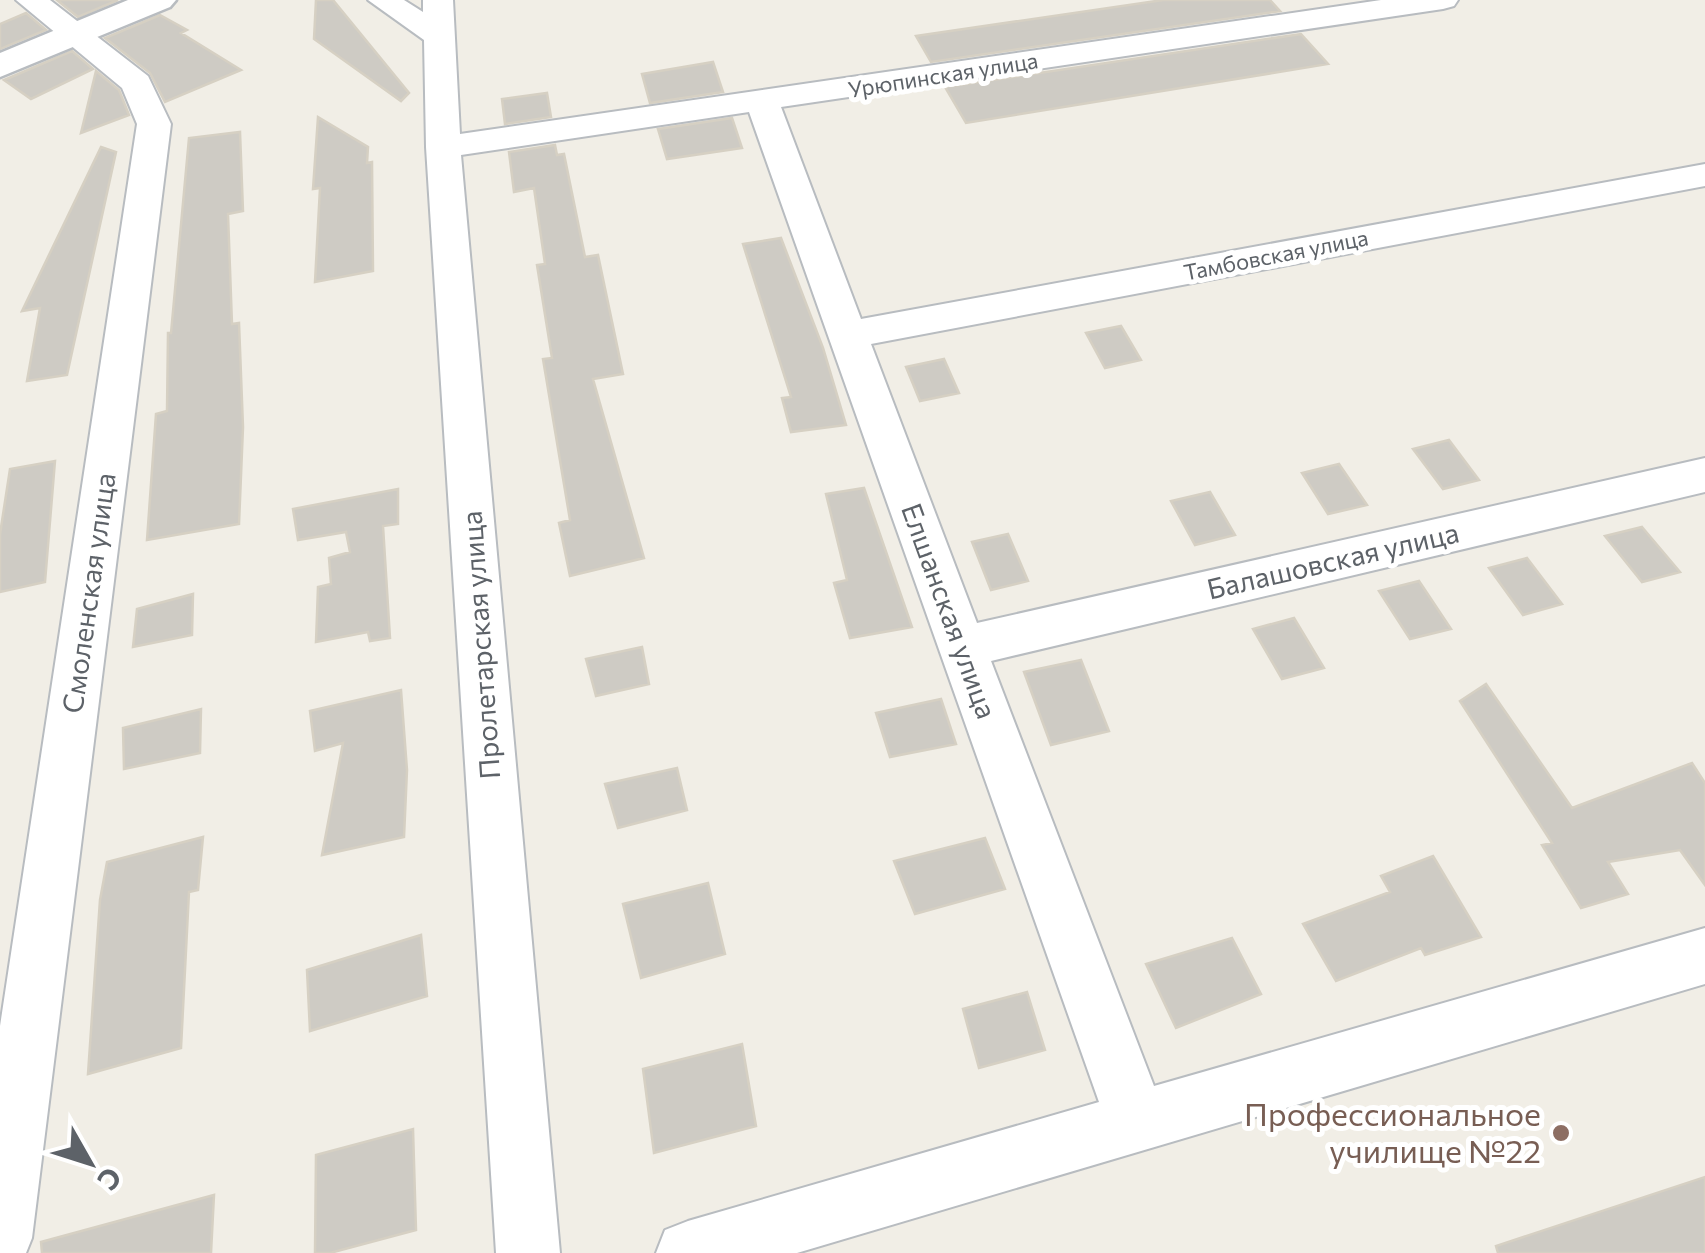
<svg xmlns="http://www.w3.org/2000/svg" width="1705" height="1253" font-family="Commissioner,sans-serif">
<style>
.building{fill:#cecbc4;stroke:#d6d0c3;stroke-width:2.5}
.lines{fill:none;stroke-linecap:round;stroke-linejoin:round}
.minor-casing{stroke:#b8bcc0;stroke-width:4}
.tertiary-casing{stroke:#b8bcc0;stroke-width:5}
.minor{fill:#fff;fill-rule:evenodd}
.tertiary{fill:#fff;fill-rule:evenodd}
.education-dot{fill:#8d6e63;stroke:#fff;stroke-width:4}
.labels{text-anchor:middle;stroke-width:10;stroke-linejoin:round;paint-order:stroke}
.far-street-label{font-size:22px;fill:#5d6268;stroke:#fff}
.street-label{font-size:28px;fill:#5d6268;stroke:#fff}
.near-education-label{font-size:32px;fill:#785e54;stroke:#fff;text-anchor:end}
</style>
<rect width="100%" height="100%" fill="#f1eee6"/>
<path class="building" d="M57,0h61l-40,17z
M316,0h17l76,93 -8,8 -87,-62z
M1163,0h107l10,11 -349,51 -15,-26z
M26,13l20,17 -46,19v-25z
M160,15l27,15 -6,3 60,37 -76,32 -15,-29 -45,-35z
M1301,34l27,30 -362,59 -21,-36z
M72,51l21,18 -62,30 -27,-19z
M713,62l10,30 -73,11 -8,-29z
M96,71l23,19 10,25 -48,18z
M547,93l4,24 -46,7 -3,-25z
M318,117l50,30 -1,16 5,-1 1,109 -58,11 5,-94 -7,1z
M732,118l10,30 -75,11 -9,-30z
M240,132l3,79 -15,3 4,110 7,-1 4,104 -4,97 -92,16 9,-126 11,-3 1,-78h3l18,-195z
M555,145l2,10 7,-1 21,103 13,-2 25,119 -30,5 51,179 -74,18 -11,-53 11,-3 -27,-161 9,-1 -15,-93 8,-1 -11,-76 -20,4 -5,-40z
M101,147l15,5 -49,223 -40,6 13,-73 -18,3z
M781,238l42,110 23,77 -55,7 -9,-34 9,-1 -48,-153z
M1121,326l20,34 -36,8 -19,-35z
M944,359l15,34 -39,8 -14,-34z
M1449,440l30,40 -36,9 -30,-40z
M55,461l-10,121 -45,10v-58l10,-65z
M1339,464l28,41 -39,9 -26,-41z
M864,488l48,139 -62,11 -16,-55 13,-3 -21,-86z
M398,489v35l-15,2 7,112 -20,3 -2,-9 -52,10 2,-55 13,-3 -2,-26 21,-6 -4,-20 -48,8 -5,-31z
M1210,492l25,43 -40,10 -24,-44z
M1642,527l38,45 -38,10 -37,-46z
M1008,534l20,47 -37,9 -19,-48z
M1527,558l35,46 -39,11 -34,-47z
M1419,581l32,48 -41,10 -31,-48z
M193,594l-1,41 -59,12 4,-38z
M1294,618l30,50 -42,11 -29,-50z
M642,647l7,37 -53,12 -10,-37z
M1081,660l28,71 -58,14 -27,-73z
M1486,684l86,124 120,-45 13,20v102l-25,-35 -72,12 20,32 -47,14 -39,-63 10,-2 -92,-142z
M401,690l6,80 -3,67 -82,18 21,-112 -28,8 -5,-40z
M941,699l15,45 -66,13 -14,-44z
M201,709l-1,44 -76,16 -1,-41z
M677,768l10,42 -69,18 -13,-44z
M203,837l-5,53 -9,2 -8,156 -93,26 12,-174 7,-38z
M985,838l20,51 -90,25 -21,-53z
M1433,856l48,81 -56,18 -4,-7 -85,33 -33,-57 87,-32 -9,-16z
M708,883l17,71 -84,24 -18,-74z
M421,935l6,61 -117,35 -3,-61z
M1232,938l29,56 -85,34 -30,-64z
M1027,992l18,58 -66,18 -16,-59z
M742,1044l14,82 -102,27 -11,-84z
M413,1129l3,101 -86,23h-15l1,-98z
M1705,1177v76h-207l-2,-7z
M214,1195l-3,58h-169l-1,-11z"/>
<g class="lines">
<defs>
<path id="minor" d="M16,0h34l98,76 23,48 -139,1114 -6,15h-26v-227l137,-902 -15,-36z
M368,0h36l19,12v-12h30l7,134 921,-134h77l-4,6 -11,3 -662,98 80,212 844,-155v22l-834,158 106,279 728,-165v34l-714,169 163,425 551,-158v56l-908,269h-141l9,-23 23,-9 411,-119 -350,-990 -288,43 99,1098h-64l-70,-1106 -2,-107z"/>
<path id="tertiary" d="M128,0h48l-6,7 -170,70v-24z"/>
</defs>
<use href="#minor" class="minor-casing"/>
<use href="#tertiary" class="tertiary-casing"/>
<use href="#minor" class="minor"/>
<use href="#tertiary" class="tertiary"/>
</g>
<circle class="education-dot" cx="1561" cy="1133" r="10"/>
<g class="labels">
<g class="far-street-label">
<text transform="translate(943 75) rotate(-9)" y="8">Урюпинская улица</text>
<text transform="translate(1276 255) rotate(-11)" y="8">Тамбовская улица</text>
</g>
<g class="street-label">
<text transform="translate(1333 561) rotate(-13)" y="10">Балашовская улица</text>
<text transform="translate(89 593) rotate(-82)" y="10">Смоленская улица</text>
<text transform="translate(949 611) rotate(70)" y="10">Елшанская улица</text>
<text transform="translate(481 645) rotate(-94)" y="10">Пролетарская улица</text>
</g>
<g class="near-education-label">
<text x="1541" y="1126">Профессиональное<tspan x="1541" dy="37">училище №22</tspan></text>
</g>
</g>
<g transform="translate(90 1163) rotate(129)" stroke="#ffffff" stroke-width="8" paint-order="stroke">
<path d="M0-8L18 38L0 25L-18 38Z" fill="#5d6268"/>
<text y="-15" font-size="28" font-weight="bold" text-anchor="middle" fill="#5d6268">С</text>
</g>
</svg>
